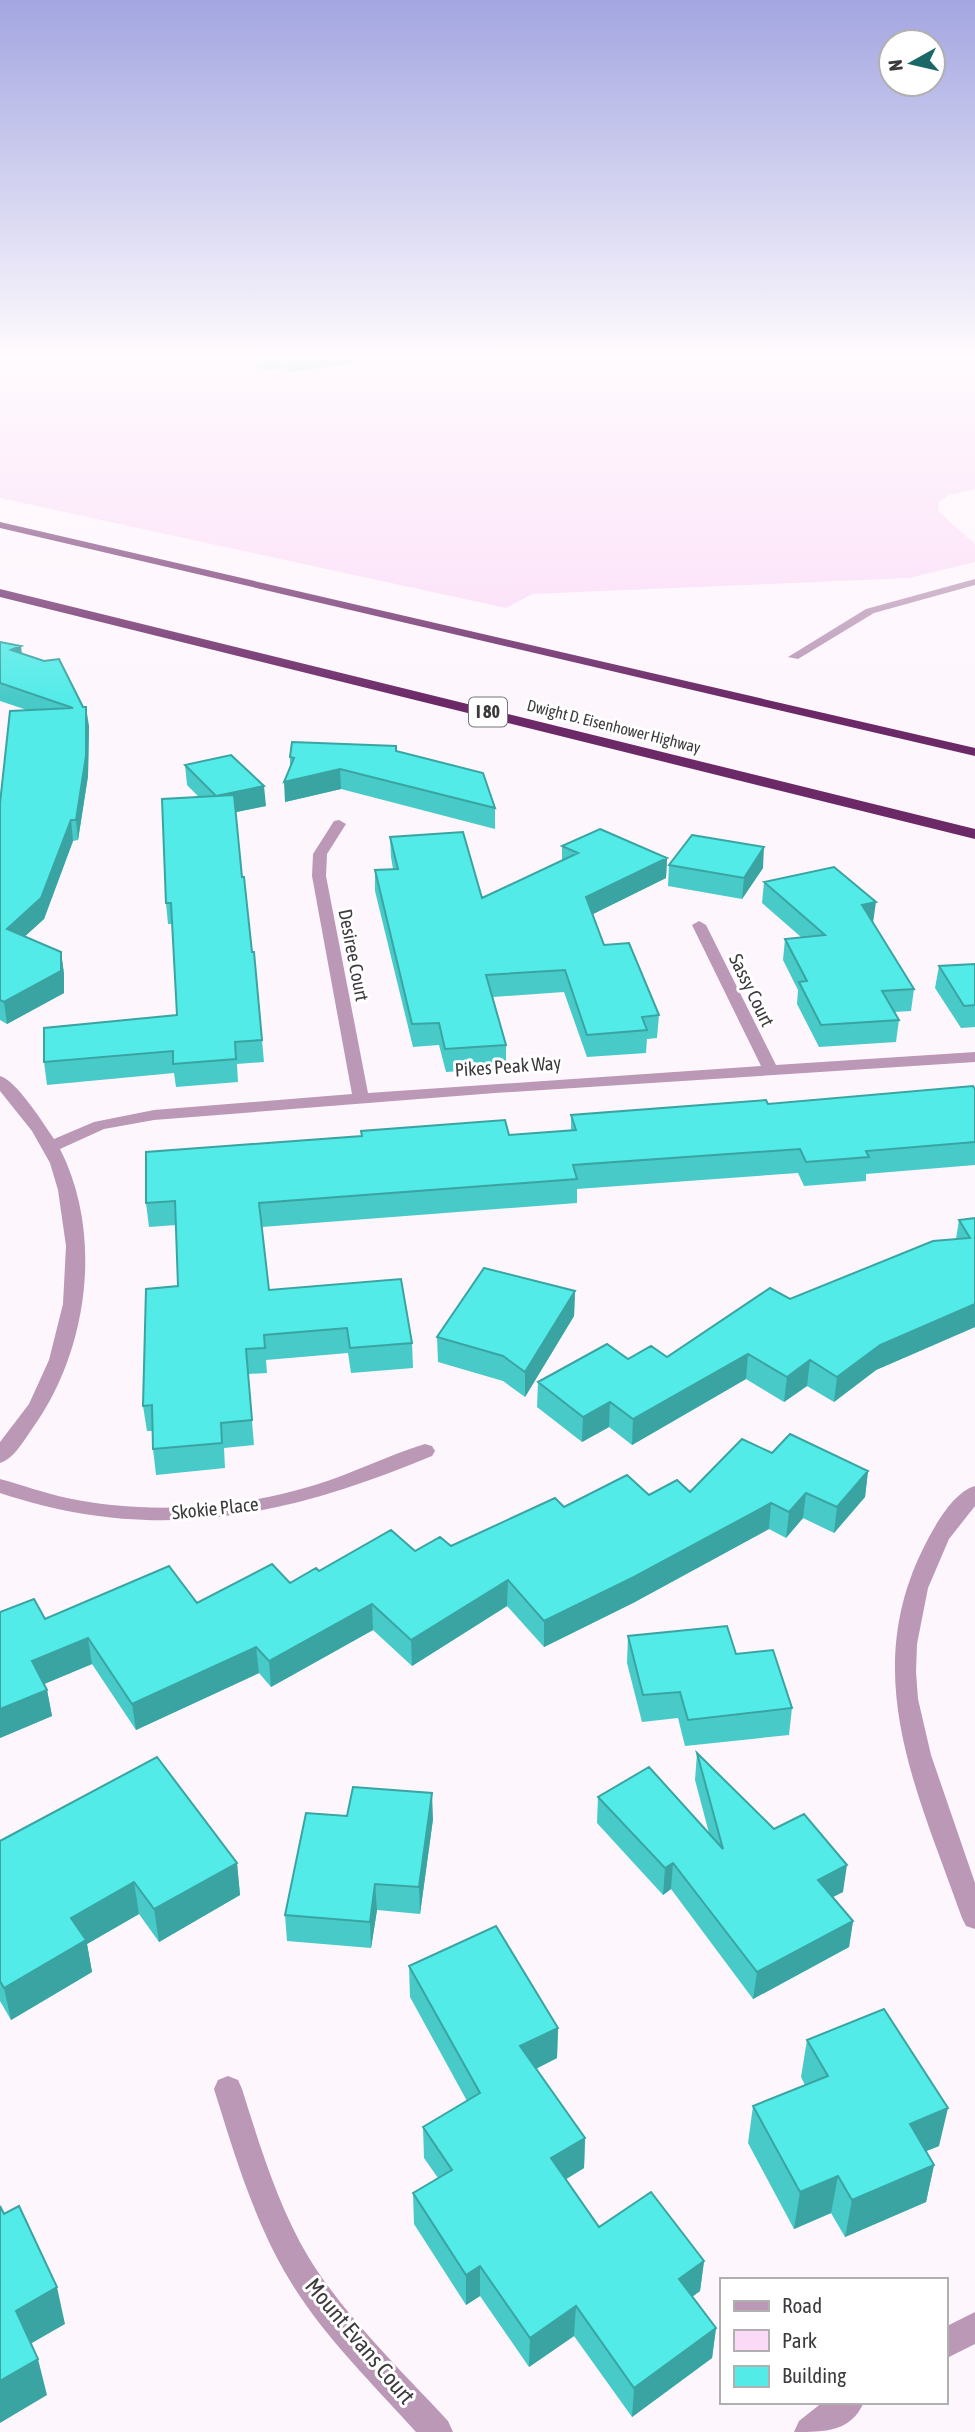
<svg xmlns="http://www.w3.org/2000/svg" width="975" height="2432" font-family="'Asap Condensed',sans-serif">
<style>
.green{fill:#fbdaf7}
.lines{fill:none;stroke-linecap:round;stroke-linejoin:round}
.street{fill:#ba98b6;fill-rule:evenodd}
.highway{fill:#6b2968;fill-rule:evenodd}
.wall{fill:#47cac8}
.shaded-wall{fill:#3aa4a2}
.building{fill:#53ebe8;stroke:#3aa4a2;stroke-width:2}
.labels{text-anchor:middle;stroke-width:6;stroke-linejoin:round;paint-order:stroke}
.far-street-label{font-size:16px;fill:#3d3a3d;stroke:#fff}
.shield{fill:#fff;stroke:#777577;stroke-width:2}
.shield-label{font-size:18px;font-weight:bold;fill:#3d3a3d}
.street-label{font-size:19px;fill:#3d3a3d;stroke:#fff}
.near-street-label{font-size:23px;fill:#3d3a3d;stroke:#fff}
</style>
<rect width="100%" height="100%" fill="#fef6fd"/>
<path class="green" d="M0,360h975v129l-26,6 -10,7 -1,9 37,33v18l-66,16 -377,16 -26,14 -506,-110z"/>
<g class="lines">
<path class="street" d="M975,579v6l-101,28 -76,46 -10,-2 78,-48z
M339,820l7,4 -19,30 -1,22 42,217 393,-27 -69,-141 7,-4 7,4 70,140 199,-13v10l-480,31 -341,27 -50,9 -44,20c44,86 28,203 -28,280 -8,11 -18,30 -32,34v-21l29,-38 20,-44 14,-56 3,-58 -8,-56 -8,-27 -18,-32 -32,-40v-15c16,4 44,48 54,63l40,-17 60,-12 198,-16 -40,-218 1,-22 21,-33z
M425,1444l7,2 3,5 -3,5c-147,61 -276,89 -432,37v-14c22,6 44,14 67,19 80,17 170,11 248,-13 37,-11 73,-30 110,-41z
M975,1486v20l-26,33 -21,49 -11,56 -1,28 2,27 13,56 44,128v46l-9,-3 -4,-8c-45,-128 -105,-245 -35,-377 10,-19 27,-49 48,-55z
M228,2076l10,4 4,9c18,57 36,117 67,169 38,61 91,111 139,163l5,11h-37c-44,-49 -93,-96 -127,-153 -35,-58 -55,-126 -75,-190l4,-9z
M975,2312v32l-30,15v-32z
M823,2402h41c-13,30 -39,30 -70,30l5,-11z"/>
<path class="highway" d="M0,522l975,226v8l-975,-228z
M0,589l975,240v10l-975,-242z"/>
</g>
<path class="wall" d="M243,360h111v3l-64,9 -8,-4 -18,2z
M0,642l22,11 67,73 -1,50 -10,64 -5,1 -29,78 -19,17 36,16 3,22v19l-57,31 -7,-4v-217l27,-93 -27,-9z
M396,751l99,57v21l-154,-40 -56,13 5,-36v-9z
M185,765l81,41 -31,6 7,65 10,75h2l10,110 -27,2 1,18 -62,5 -2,-14 -127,12 -3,-23 133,-47 -5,-91h-4l-2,-21 33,-106 -12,-12z
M390,837l92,61 80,-37v-15l105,12 -1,20 -73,36 11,31 55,70 -2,23 -10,1 -1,14 -59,4 -23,-65 -71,5 13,48v23l-60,4 -7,-27 -26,2 -38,-156v-21l18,-1 -2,-12z
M669,865l94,3 -21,31 -74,-13z
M764,882l109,41 41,66 -3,22 -17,1 5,8 -3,22 -77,5 -22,-43 1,-14 -15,-30 2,-21 16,-2 -39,-34z
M975,964v63l-14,1 -26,-40 4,-22z
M975,1089v76l-109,9v7l-62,5 -6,-13 -221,16v14l-315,24 7,63 143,53 1,25 -62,5 -3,-20 -82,7 1,13 -19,1 6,71 -30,3 1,20 -69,7 -3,-26v-18h-6l-4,-25 35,-120 -2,-61 -27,2 -3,-24 215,-67v-5l148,4 62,-5v-15l197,-11z
M975,1218v109l-99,43 -42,32 -27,-16 -23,16 -38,-23 -114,66 -23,-18 -27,15 -45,-35 1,-25 90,-23 39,-2 123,-58 166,-60 3,-19z
M575,1291l-1,25 -49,81 -22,-16 -65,-19 -1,-25z
M772,1453l96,18 -3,26 -31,36 -31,-15 -17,20 -17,-9 -136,74 -89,44 -37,-41 -95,60 -39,-36 -102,57 -12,-14 -123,57 -44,-66 -48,20 3,6 5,26 -52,22v-126l45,7 152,-16 93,-20 29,-12 96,-20 36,-5 113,-39 85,-12 41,-3z
M628,1636l108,18 56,54 -3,27 -104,11 -7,-28 -36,4 -15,-59z
M697,1753l77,76 69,63 -10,5 20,24 -4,26 -96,52 -82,-110 -8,6 -66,-72 1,-26 111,36 -14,-53z
M347,1816l86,3 -13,95 -43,-4 -6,38 -84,-7 -2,-26z
M0,1841l237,22 3,32 -81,47 -20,-28 -52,30 5,28 -81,48 -11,-19z
M409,1966l149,62 -1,30 -21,11 49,69 -1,30 -18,11 33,48 105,34 -4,30 -8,6 24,31 -4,30 -80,59 -58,-81 -45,31 -49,-71 -14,9 -52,-81 -1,-31 25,-15 -14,-20 -1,-31 44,-26 -57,-104z
M807,2040l132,106 -13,5 8,14 -8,37 -81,35 -14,-24 -37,16 -46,-86 5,-37 52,-21 -4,-8z"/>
<path class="shaded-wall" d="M263,360h18l1,8 -18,2z
M289,360h65v3l-64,9z
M21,646l2,18 -12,-14z
M86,707l3,19 -1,50 -10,64 -2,-20z
M340,769l1,20 -56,13 -1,-20z
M264,786l2,20 -48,10 -2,-20z
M71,820l2,21 -29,78 -34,31 -3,-21z
M764,847l-1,21 -21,31 2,-21z
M667,858l-1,20 -81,40 1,-21z
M876,902l-3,21 -11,-18z
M61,952l3,22v19l-57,31 -3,-22z
M575,1291l-1,25 -49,81v-25z
M975,1304v23l-99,43 -42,32 3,-25 43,-32z
M748,1354l-2,25 -114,66 1,-26z
M810,1360l-3,26 -23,16 3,-25z
M610,1402l-1,25 -27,15 1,-25z
M868,1471l-3,26 -31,36 3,-26z
M806,1493l-3,25 -17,20 3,-26z
M771,1503l-2,26 -136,74 -89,44v-26z
M508,1580l-1,26 -95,60 -1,-26z
M372,1604l1,26 -102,57 -2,-26z
M88,1638l4,26 -55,23 -5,-26z
M256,1647l3,26 -123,57 -4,-26z
M47,1690l5,26 -52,22v-29z
M432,1793l1,26 -13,95 -1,-27z
M237,1863l3,32 -81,47 -5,-33z
M673,1863l-2,26 -8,6 2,-27z
M847,1865l-4,27 -29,14 4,-26z
M134,1882l5,32 -52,30 5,28 -81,48 -7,-32 67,-70z
M375,1884l2,26 -6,38 -1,-26z
M853,1921l-4,26 -96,52 4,-27z
M558,2028l-1,30 -38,19 1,-31z
M948,2108l-9,38 -37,15 8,-37z
M585,2138l-1,30 -34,21 1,-31z
M934,2165l-8,37 -81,35 7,-37z
M838,2176l-7,37 -37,16 6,-37z
M704,2261l-4,30 -25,18 4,-30z
M480,2266v30l-14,9v-30z
M57,2287l8,37 -40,23 -9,-36z
M576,2306l-2,30 -45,31 1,-29z
M716,2328l-4,30 -80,59 2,-29z
M38,2359l9,36 -47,28v-42z"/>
<path class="building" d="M0,642l21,4 -10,4 33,11 15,-2 24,48h3v49l-10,64h-5l-30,78 -34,31 54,23v19l-57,31 -4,-2v-197l10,-92 63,-3 -73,-25z
M292,742l104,4v5l87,22 12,35 -155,-39 -56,13 10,-24 -4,-1z
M231,755l33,31 -48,10 -31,-31z
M234,795l8,82h2l8,75h2l8,88 -27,2 1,17 -63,5v-13l-129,11v-34l133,-13 -6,-112h-5l-4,-104z
M600,829l67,29 -81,39 18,48 25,-2 30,72 -17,2 5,13 -60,5 -22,-65 -79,5 20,70 -61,4 -6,-26 -27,1 -37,-154 23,-1 -8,-32 73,-5 19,66 96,-45 -16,-7z
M692,835l72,12 -20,31 -75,-13z
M834,867l42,35 -14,3 52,84 -32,2 17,29 -78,5 -22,-43 8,-1 -22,-42 40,-4 -61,-53z
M975,964v41l-11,1 -25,-40z
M973,1086l2,3v53l-109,9 3,6 -63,5 -6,-13 -227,16 4,14 -318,24 10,87 132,-11 11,64 -62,5 -3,-20 -83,7 1,13 -19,1 6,71 -31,3 1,20 -69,6 -1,-44 -9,1 3,-117 32,-3 -3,-85 -29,2v-51l216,-16 -1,-5 144,-11 4,15 67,-5 -5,-15 195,-15 2,4z
M975,1218v86l-95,41 -43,32 -27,-17 -23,17 -39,-23 -115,65 -23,-17 -27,15 -45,-35 69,-38 21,15 23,-13 16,11 103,-69 20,11 143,-58 37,-3 -11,-18z
M484,1268l91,23 -50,81 -22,-16 -66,-19z
M790,1434l78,37 -31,36 -31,-14 -17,19 -18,-9 -137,74 -90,44 -36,-41 -97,60 -39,-36 -103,57 -13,-14 -124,57 -44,-66 -56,23 15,29 -47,19v-97l34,-13 11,20 124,-53 28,37 75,-39 18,19 26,-15 3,3 72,-41 24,21 25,-14 11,9 104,-48 9,9 63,-32 22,20 28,-15 13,12 52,-53 30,14z
M727,1626l9,28 37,-4 19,58 -104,12 -8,-28 -37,3 -15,-59z
M697,1753l77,76 30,-15 43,51 -29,15 35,41 -96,51 -84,-109 -8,5 -67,-71 51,-30 74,82z
M157,1757l80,106 -83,46 -20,-27 -63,36 15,22 -82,48 -4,-7v-140z
M353,1787l79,6 -13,94 -44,-3 -5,38 -85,-7 21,-102 41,3z
M496,1926l62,102 -38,18 65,92 -34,20 48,69 52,-35 53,69 -25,18 37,49 -82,60 -58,-82 -46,32 -50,-72 -14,9 -53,-82 39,-23 -29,-43 57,-34 -71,-127z
M884,2009l64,99 -38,16 24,41 -82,35 -14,-24 -38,16 -47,-86 75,-30 -21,-36z
M0,2206l4,8 15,-8 38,81 -41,24 22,48 -38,22z"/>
<linearGradient id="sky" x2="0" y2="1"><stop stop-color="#a3a6e1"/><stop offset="0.51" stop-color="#fffbfe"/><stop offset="1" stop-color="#fffbfe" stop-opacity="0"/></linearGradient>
<rect width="975" height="700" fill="url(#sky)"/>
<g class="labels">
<g class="far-street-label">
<text transform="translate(614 726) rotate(14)" y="6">Dwight D. Eisenhower Highway</text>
</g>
<rect class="shield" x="469" y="697.5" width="38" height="29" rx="5"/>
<g class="shield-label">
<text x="488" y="718">I 80</text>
</g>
<g class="street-label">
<text transform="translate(354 955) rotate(79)" y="7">Desiree Court</text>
<text transform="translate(752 990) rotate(64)" y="7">Sassy Court</text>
<text transform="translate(508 1066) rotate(-4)" y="7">Pikes Peak Way</text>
<text transform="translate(215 1508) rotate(-6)" y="7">Skokie Place</text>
</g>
<g class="near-street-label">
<text transform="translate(360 2341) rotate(50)" y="8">Mount Evans Court</text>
</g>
</g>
<rect x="720" y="2278" width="228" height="126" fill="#ffffff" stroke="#b1b0b1" stroke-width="2"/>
<rect x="734" y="2301" width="35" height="10" fill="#ba98b6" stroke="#b1b0b1" stroke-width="2"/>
<text x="782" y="2313" font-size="21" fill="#3d3a3d">Road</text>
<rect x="734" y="2330" width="35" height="21" fill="#fbdaf7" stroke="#b1b0b1" stroke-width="2"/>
<text x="782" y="2348" font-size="21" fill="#3d3a3d">Park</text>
<rect x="734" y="2366" width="35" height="21" fill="#53ebe8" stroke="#b1b0b1" stroke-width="2"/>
<text x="782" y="2383" font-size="21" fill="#3d3a3d">Building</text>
<g transform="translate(912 63) rotate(262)"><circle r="33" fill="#ffffff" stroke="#b1b0b1" stroke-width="2"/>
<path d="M0-5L12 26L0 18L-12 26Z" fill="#196766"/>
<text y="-10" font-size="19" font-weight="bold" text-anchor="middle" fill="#3d3a3d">N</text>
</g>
</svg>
